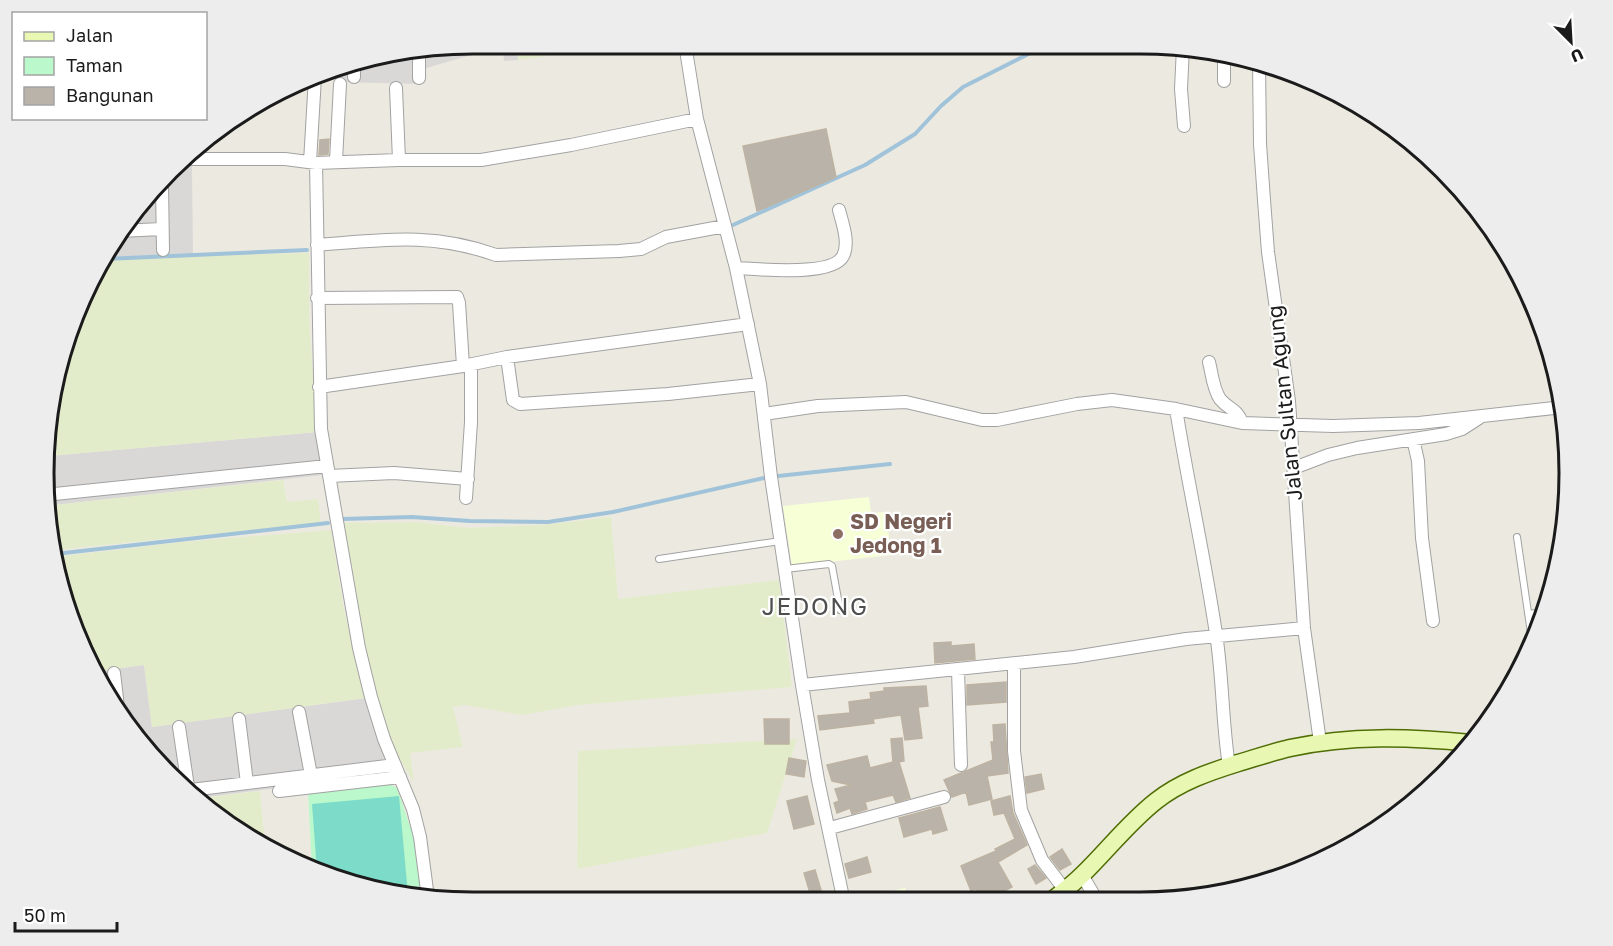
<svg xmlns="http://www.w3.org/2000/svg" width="1613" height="946" font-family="'Golos Text',sans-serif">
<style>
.residential{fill:#d9d8d7}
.education{fill:#f7ffd6}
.farmland{fill:#e3ecca}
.park{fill:#bbf8cb}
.pitch{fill:#7ddcc9}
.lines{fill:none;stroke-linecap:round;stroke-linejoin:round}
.stream{stroke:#a0c3da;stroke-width:4}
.building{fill:#b9b3a9;stroke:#beb3a2;stroke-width:1.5}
.lane-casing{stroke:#a2a2a2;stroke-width:8}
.street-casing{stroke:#a2a2a2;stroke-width:14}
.secondary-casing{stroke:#506e05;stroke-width:19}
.lane{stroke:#fff;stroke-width:6}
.street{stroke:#fff;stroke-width:12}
.secondary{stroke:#e8f8b2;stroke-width:16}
.education-dot{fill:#8d6e63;stroke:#fff;stroke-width:2}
.labels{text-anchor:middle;stroke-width:4.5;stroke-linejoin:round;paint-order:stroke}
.street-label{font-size:21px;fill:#1b1b1b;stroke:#fff}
.education-label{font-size:21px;font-weight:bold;fill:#785e54;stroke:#fff;text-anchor:start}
.quarter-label{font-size:24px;letter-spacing:1.5px;fill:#4e4e4e;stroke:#fff}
.rim{fill:none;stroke:#1b1b1b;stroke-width:3}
</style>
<rect width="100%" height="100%" fill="#eceae0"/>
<path class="residential" d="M473,44h44l1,16 -14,1 -1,-12 -25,4 -55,16 -2,15 -84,-2 1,-15h10v-3z
M180,166h12l1,89 -88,4 11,-25z
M317,432l6,43 -278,31 4,-50z
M144,665l8,62 214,-29 28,75 -194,25 -68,-63 -34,-64z"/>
<path class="education" d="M869,497l2,16 15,-1 5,43 -99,11 -9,-60z
M905,888l4,14h-58v-1z"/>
<path class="farmland" d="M517,44h87v4l-86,12z
M309,253v67l8,112 -268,24 9,-94 47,-103 88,-4z
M283,480l4,22 31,-3 3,24 -267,27 -9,-44z
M611,517l7,82 161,-19 13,107 -214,18 -56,10 -57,-10 -12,2 10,40 -53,6 4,29 -20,-32 -19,-60 -20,-88 -11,-79 72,-1 52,6 75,-3z
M331,530l13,80 22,88 -214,29 -8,-62 -46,6 -32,-60 -10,-54 127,-15z
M797,739l-30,94 -190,36 1,-118z
M260,791l5,54 -30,-15 -35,-32z"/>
<path class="park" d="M387,783l10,5 19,56 5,53 -86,-17 -23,-12 -4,-76z"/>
<path class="pitch" d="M399,796l9,98 -73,-14 -18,-9 -5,-67z"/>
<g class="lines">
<path class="stream" d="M733,225l132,-60 50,-31 26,-28 22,-19 85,-43
M105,259l202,-9
M778,476l112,-12
M342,519l70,-2 58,4 78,1 65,-10 151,-34
M55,554l273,-31"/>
</g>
<path class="building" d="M826,129l10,48 -79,34 -14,-65z
M329,139l-1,15 -9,1 1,-15z
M951,642v4l23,-2 1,15 -40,4 -1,-20z
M1006,682v20l-39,3v-20z
M926,686l2,20 -10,1 4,31 -17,2 -4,-25 -28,4 1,4 -54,7 -2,-14 32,-3 -1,-11 22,-3 -1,-6 14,-2v-3z
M764,719h25v25h-24z
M1005,724l3,49 -21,3 5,23 -23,6 -3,-13 -14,5 -8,-17 49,-20 -2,-18h3l-1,-17z
M902,738l2,23 -5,1 11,36 -14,4 -3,-7 -28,7 2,7 -15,5 -2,-6 -13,5 -3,-10 5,-2 -4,-12 16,-4 -19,-4 -5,-16 40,-9 3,12 23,-6 -2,-23z
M789,758l17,3 -2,16 -18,-3z
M1041,774l3,15 -17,4 -2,-16z
M807,796l7,28 -20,5 -7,-28z
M1010,796l3,17 14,32 -29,17 14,25 -19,10 2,5h-14l-5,-13 -5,2 -10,-25 35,-15 -1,-2 20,-10 -11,-26 -10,2 -3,-14z
M940,807l7,23 -14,4 -1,-5 -28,8 -5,-19z
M1062,849l9,15 -11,6 -10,-13z
M867,857l4,15 -22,6 -4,-14z
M1035,865l11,13 -10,6 -8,-15z
M815,870l6,20 -11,3 -6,-20z"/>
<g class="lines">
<defs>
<path id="lane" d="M1517,537l14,96v15
M659,559l121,-18
M785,569l44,-5 3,2 8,44
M1528,614l17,-2"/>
<path id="street" d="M685,44l12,75 39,149 24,116 11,93 31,208 16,95 26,122
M482,47l1,-3
M1183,47l-2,42 3,37
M1224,56v25
M1259,63l1,81 4,56 4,52 21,149 15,227 16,114
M354,77v-14
M419,78v-26
M396,88l3,72
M186,159h99l31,4 83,-3h82l90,-15 126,-26
M336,161l4,-77
M310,162l5,-85
M316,163l5,266 38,219 12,49 13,42 29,70 7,28 8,61
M162,185l1,65
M119,231l43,-2
M317,245c66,-5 115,-13 179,10l123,-4 22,-2 25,-12 59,-11
M736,268c21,1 97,9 107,-12 7,-13 -1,-34 -4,-46
M317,298l140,-1 2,6 4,63
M507,357l6,43 7,4 148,-10 92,-10
M1209,362c3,12 4,27 11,37 9,11 17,9 22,24
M319,387l144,-21 44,-9 241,-33
M1176,409c12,75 29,150 40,225 7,44 6,88 13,132
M764,414l54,-8 88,-4 76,18h15l80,-16 35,-4 64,9 66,14 91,3 86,-3 144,-16
M1413,439l5,22 4,77 11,83
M1294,468l34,-13 29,-7 89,-14 16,-5 17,-11
M329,476l65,-3 74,6
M45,495l282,-29
M466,498l5,-76v-57
M1014,664v87l7,59 21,50 23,30
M958,670l3,95
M114,673l4,34
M802,685l272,-28 112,-18 118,-11
M299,712l12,63
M239,719l8,64
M179,727l9,60
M191,790l204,-25
M279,791l121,-14
M830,828l114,-31
M1082,875l16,27"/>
<path id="secondary" d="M1050,902c11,-9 22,-17 32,-27 25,-24 46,-52 74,-74 24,-19 53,-29 82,-38 17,-5 35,-11 52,-15 61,-13 120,-11 181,-5"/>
</defs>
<use href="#lane" class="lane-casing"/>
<use href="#street" class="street-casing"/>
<use href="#secondary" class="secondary-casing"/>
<use href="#lane" class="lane"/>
<use href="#street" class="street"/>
<use href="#secondary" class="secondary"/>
</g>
<circle class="education-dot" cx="838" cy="534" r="6"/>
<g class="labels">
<g class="street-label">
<text transform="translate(1285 403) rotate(-96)" y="7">Jalan Sultan Agung</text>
</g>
<g class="education-label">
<text x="850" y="529">SD Negeri<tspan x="850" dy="24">Jedong 1</tspan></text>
</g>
<g class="quarter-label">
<text x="815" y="615">JEDONG</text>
</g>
</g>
<path d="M0 0H1613V946H0ZM473 54H1140A419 419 0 0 1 1559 473V473A419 419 0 0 1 1140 892H473A419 419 0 0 1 54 473V473A419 419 0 0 1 473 54Z" fill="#ededed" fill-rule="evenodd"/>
<path class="rim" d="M473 54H1140A419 419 0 0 1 1559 473V473A419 419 0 0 1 1140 892H473A419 419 0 0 1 54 473V473A419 419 0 0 1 473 54Z"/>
<rect x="12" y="12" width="195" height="108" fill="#ffffff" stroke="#a4a4a4" stroke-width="1.5"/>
<rect x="24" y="32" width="30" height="9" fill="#e8f8b2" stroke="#a4a4a4" stroke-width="1.5"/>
<text x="66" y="42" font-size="18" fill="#1b1b1b">Jalan</text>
<rect x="24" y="57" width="30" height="18" fill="#bbf8cb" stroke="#a4a4a4" stroke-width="1.5"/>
<text x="66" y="72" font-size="18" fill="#1b1b1b">Taman</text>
<rect x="24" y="87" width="30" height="18" fill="#b9b3a9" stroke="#a4a4a4" stroke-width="1.5"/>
<text x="66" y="102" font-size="18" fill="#1b1b1b">Bangunan</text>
<g transform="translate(1571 42) rotate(156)" stroke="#ffffff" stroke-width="4.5" paint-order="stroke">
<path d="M0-4.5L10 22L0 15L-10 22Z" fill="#1b1b1b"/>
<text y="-9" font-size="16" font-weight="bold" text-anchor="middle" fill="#1b1b1b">U</text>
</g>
<path d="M15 922v9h102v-9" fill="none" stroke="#1b1b1b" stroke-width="3"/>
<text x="24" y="922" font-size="18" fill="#1b1b1b" stroke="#ffffff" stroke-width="4.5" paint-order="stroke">50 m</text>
</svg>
